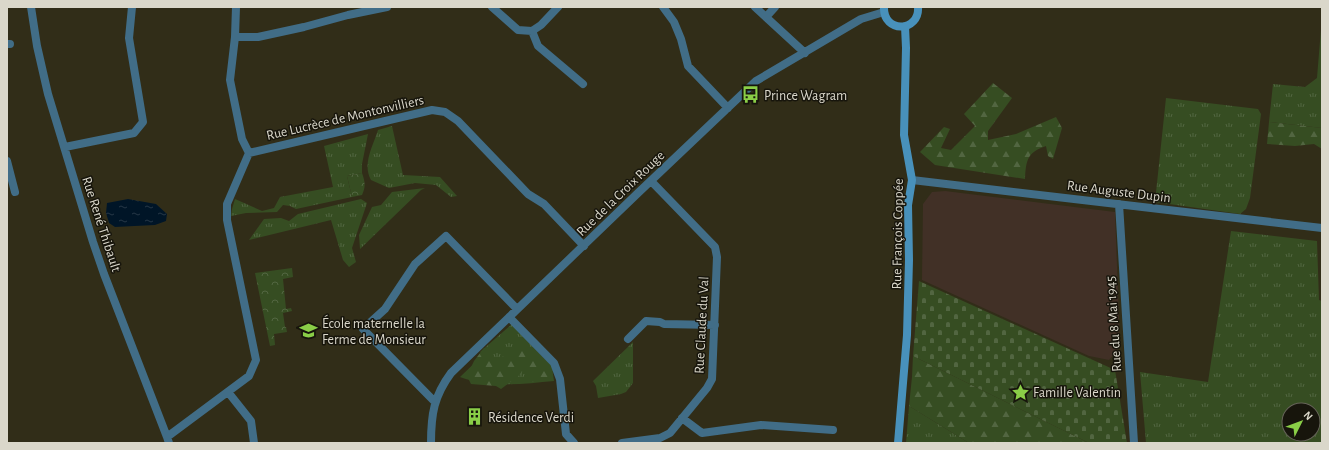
<svg xmlns="http://www.w3.org/2000/svg" width="1329" height="450" font-family="'Alegreya Sans',sans-serif">
<style>
.commercial{fill:#413026}
.grass{fill:url(#grass-tufts);fill-rule:evenodd}
.forest{fill:url(#forest-firs)}
.cemetery{fill:url(#cemetery-stones)}
.park{fill:url(#park-crowns)}
.water{fill:url(#water-ripples)}
.lines{fill:none;stroke-linecap:round;stroke-linejoin:round}
.street{stroke:#416d87;stroke-width:8}
.secondary{stroke:#4891bb;stroke-width:8}
.labels{text-anchor:middle;stroke-width:3;stroke-linejoin:round;paint-order:stroke}
.poi-label{font-size:14px;fill:#dad7ca;stroke:#17150c;text-anchor:start}
.street-label{font-size:14px;fill:#dad7ca;stroke:#17150c}
</style>
<defs>
<pattern id="grass-tufts" width="24" height="20" patternUnits="userSpaceOnUse"><rect width="24" height="20" fill="#364d22"/><path d="M3 7l-1-3M5 7V3M7 7l1-3M15 17l-1-3M17 17v-4M19 17l1-3" fill="none" stroke="#526641"/></pattern>
<pattern id="forest-firs" width="22" height="20" patternUnits="userSpaceOnUse"><rect width="22" height="20" fill="#364d22"/><path d="M5 1l3.5 6h-7zM16 11l3.5 6h-7z" fill="#526641"/></pattern>
<pattern id="cemetery-stones" width="16" height="16" patternUnits="userSpaceOnUse"><rect width="16" height="16" fill="#364d22"/><path d="M2 7V4a2 2 0 0 1 4 0v3zM10 15v-3a2 2 0 0 1 4 0v3z" fill="#526641"/></pattern>
<pattern id="park-crowns" width="20" height="18" patternUnits="userSpaceOnUse"><rect width="20" height="18" fill="#364d22"/><path d="M2 6a3 3 0 1 1 6 0M12 15a3 3 0 1 1 6 0" fill="none" stroke="#526641"/></pattern>
<pattern id="water-ripples" width="26" height="14" patternUnits="userSpaceOnUse"><rect width="26" height="14" fill="#001527"/><path d="M2 4q2-2 4 0t4 0M15 11q2-2 4 0t4 0" fill="none" stroke="#253645"/></pattern>
</defs>
<rect width="100%" height="100%" fill="#312d18"/>
<path class="commercial" d="M945,191l170,21 5,135 -11,13 -20,-4 -167,-76 1,-76 9,-12z"/>
<path class="grass" d="M1322,28v100l-53,-6 4,-38 32,3 12,-9 4,-49z
M1166,98l92,11 3,5 -11,84 -4,11 -6,5 -85,-12z
M392,126l11,49 37,2 17,19 -6,1 -15,-12 -21,-2 -26,5 -18,-8c-9,-16 2,-34 7,-50z
M368,134l-6,30v9l-15,3 5,21 -56,12 -6,-3 -7,-1 -6,7 -31,1 -15,3 1,-7 3,-10 27,12 12,-3 6,-11 53,-10 -9,-41z
M425,188l-4,2 -61,59 -1,-14 13,-28 9,-2 11,-13z
M361,199l6,4 -15,45 4,14 -7,5 -6,-7 -12,-40 -82,20 15,-21 17,-1 8,3 9,-7z
M1231,231l86,10 2,59 3,1v142h-176l-6,-71 68,10zM1289,410h24v24h-24z
M512,324l40,43 2,14c-32,3 -63,7 -94,-4l23,-22 -3,-3z
M633,342v41l-7,9 -5,2 -23,4 -2,-12 -3,-5z
M909,406l60,37h-63z"/>
<path class="forest" d="M993,83l19,15 -24,33v9l28,-6 40,-17 6,11 -9,31 -5,-3 -2,-10c-19,6 -20,15 -21,33l-90,-14 -15,-13 24,-25 6,2 -9,19 10,2 24,-24 -11,-12z
M1269,122l53,6v21l-8,-5 -19,2 -28,-2z
M494,347l-4,13 4,3 11,-8 20,-6 11,10 18,1 3,6 -10,12 -16,4 -4,-9v-7h-2l-4,8 -20,15 -5,-3 -25,-2 -4,-8 7,-15 10,-13z
M913,356l176,87h-120l-60,-37 3,-29z"/>
<path class="cemetery" d="M919,281l196,89 12,73h-38l-176,-87z"/>
<path class="park" d="M362,173c3,9 4,13 0,22l-10,2 -5,-21z
M292,268l1,9 -10,2 3,30 5,-1 1,3 -9,2 2,14h1l1,5 -13,2 1,11 -5,1 -15,-73z"/>
<path class="water" d="M128,199l28,5 11,10 -1,7 -11,4 -40,2 -6,-4 -3,-10 1,-10z"/>
<g class="lines">
<path class="street" d="M31,7l6,39 11,48 45,148 11,32 63,163 2,6
M492,7l26,23 14,1 6,15 45,38
M663,7l11,15 7,17 7,27 40,42
M755,7l50,46
M766,17l9,-10
M532,31l9,-6 17,-18
M235,37h23l46,-10 44,-12 39,-8
M7,44h3
M65,147l69,-14 9,-11 -14,-84 3,-31
M249,153l183,-43 13,2 13,9 70,73 16,10 40,42
M7,161l8,31
M912,180l410,48
M1119,204l15,239
M509,317l45,46 6,16 6,55 8,9
M628,339l18,-18 14,1 4,2 51,1
M228,392l23,29 3,22
M435,402l-72,-73 22,-20 30,-45 31,-28 71,73
M682,418l20,15 59,-8 72,5
M167,437l82,-61 7,-16 -29,-140v-16l22,-51 -7,-14 -12,-59 5,-43 1,-30
M431,443c0,-29 3,-47 20,-70l188,-181 117,-111 105,-62 23,-7
M622,443l38,-5 10,-5 37,-45 5,-9 5,-122 -2,-10 -64,-66"/>
<path class="secondary" d="M884,7c-1,27 36,25 34,0
M898,443l9,-108 2,-75 -1,-55 4,-25 -8,-45 2,-87 -1,-22"/>
</g>
<defs>
<symbol id="bus-bare" viewBox="-9 -9 18 18"><path d="M-5-6H5V4H4V6H2V4H-2V6H-4V4H-5ZM-3.5-4V0h7V-4ZM-3.5 1.2v1.5H-2V1.2ZM2 1.2v1.5H3.5V1.2Z" fill="#8ace47" stroke="#17150c" stroke-width="2.5" paint-order="stroke"/></symbol>
<symbol id="school-bare" viewBox="-9 -9 18 18"><path d="M0-5L7-2L0 1L-7-2ZM-4 1L0 2.5L4 1V4Q0 6-4 4Z" fill="#8ace47" stroke="#17150c" stroke-width="2.5" paint-order="stroke"/></symbol>
<symbol id="sight-bare" viewBox="-9 -9 18 18"><path d="M0-6L1.8-2.2L6-1.7L2.9 1.2L3.7 5.4L0 3.3L-3.7 5.4L-2.9 1.2L-6-1.7L-1.8-2.2Z" fill="#8ace47" stroke="#17150c" stroke-width="2.5" paint-order="stroke"/></symbol>
<symbol id="building-bare" viewBox="-9 -9 18 18"><path d="M-4-6H4V6H1V3H-1V6H-4ZM-2.5-4.3h1.7v1.8h-1.7ZM.8-4.3h1.7v1.8H.8ZM-2.5-1h1.7V.8h-1.7ZM.8-1h1.7V.8H.8Z" fill="#8ace47" stroke="#17150c" stroke-width="2.5" paint-order="stroke"/></symbol>
</defs>
<g fill-rule="evenodd">
<use href="#bus-bare" x="738" y="82" width="25" height="25"/>
<use href="#school-bare" x="296" y="318" width="25" height="25"/>
<use href="#sight-bare" x="1008" y="380" width="25" height="25"/>
<use href="#building-bare" x="462" y="404" width="25" height="25"/>
</g>
<g class="labels">
<g class="poi-label">
<text x="764" y="100">Prince Wagram</text>
<text x="322" y="328">École maternelle la<tspan x="322" dy="16">Ferme de Monsieur</tspan></text>
<text x="1033" y="397">Famille Valentin</text>
<text x="488" y="422">Résidence Verdi</text>
</g>
<g class="street-label">
<text transform="translate(345 117) rotate(-13)" y="5">Rue Lucrèce de Montonvilliers</text>
<text transform="translate(1119 191) rotate(7)" y="5">Rue Auguste Dupin</text>
<text transform="translate(620 193) rotate(-44)" y="5">Rue de la Croix Rouge</text>
<text transform="translate(102 224) rotate(72)" y="5">Rue René Thibault</text>
<text transform="translate(897 234) rotate(-89)" y="5">Rue François Coppée</text>
<text transform="translate(1113 324) rotate(-94)" y="5">Rue du 8 Mai 1945</text>
<text transform="translate(701 325) rotate(-87)" y="5">Rue Claude du Val</text>
</g>
</g>
<rect width="1329" height="450" fill="none" stroke="#dad7ca" stroke-width="16"/>
<g transform="translate(1301 422) rotate(48)"><circle r="19" fill="#17150c" stroke="#656358"/>
<path d="M0-3L7 15L0 10L-7 15Z" fill="#8ace47"/>
<text y="-6" font-size="11" font-weight="bold" text-anchor="middle" fill="#dad7ca">N</text>
</g>
</svg>
